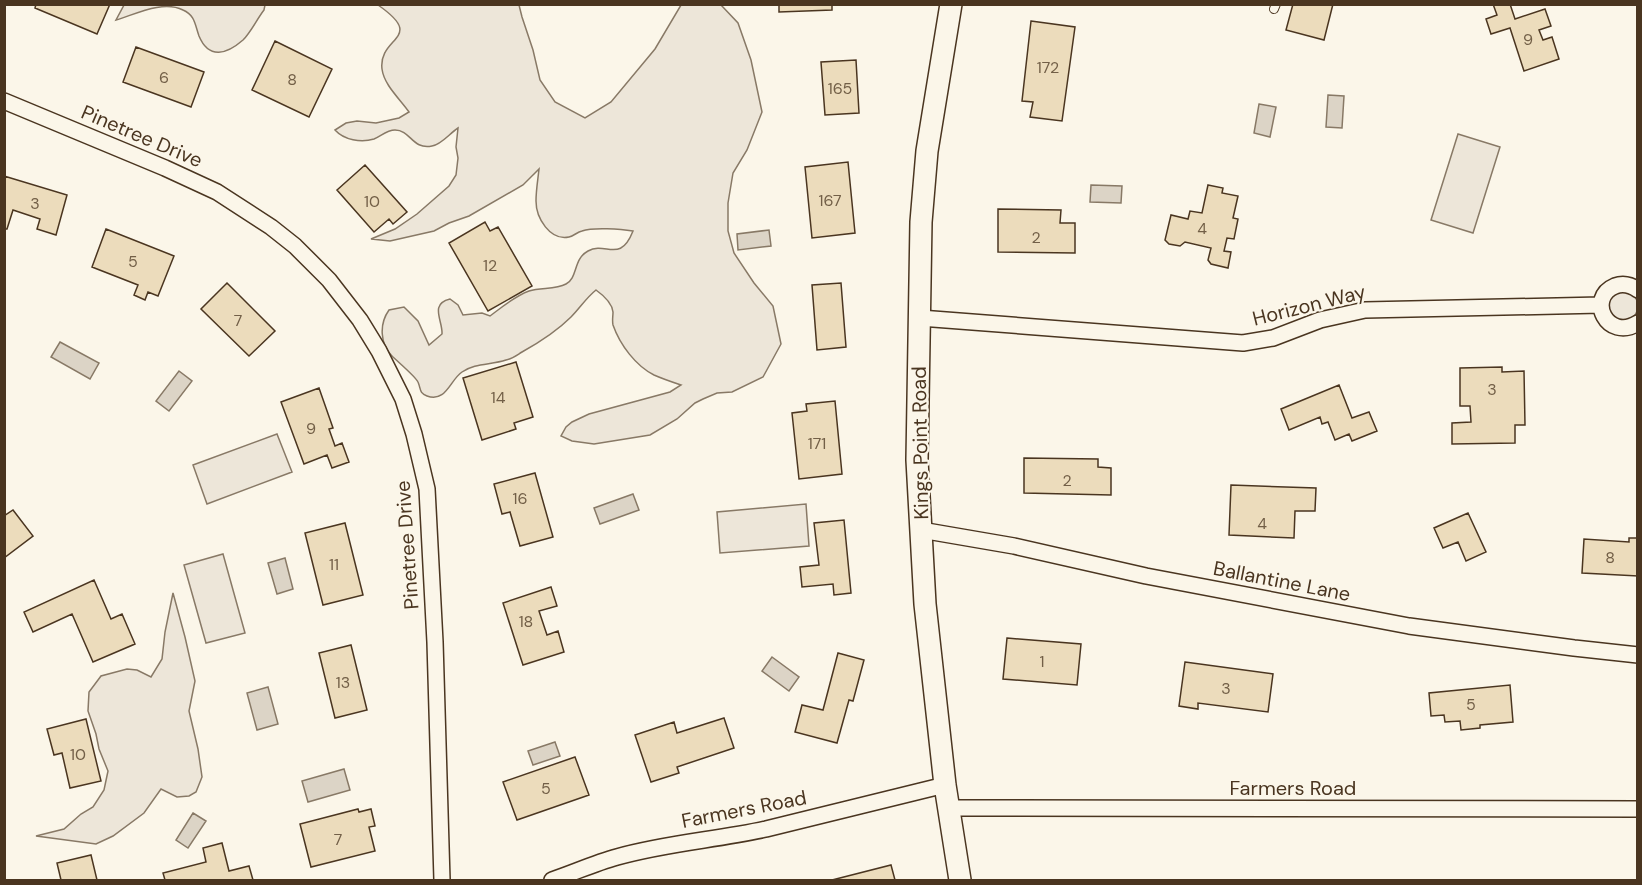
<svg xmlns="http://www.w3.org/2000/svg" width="1642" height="885" font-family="'DM Sans',sans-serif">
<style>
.green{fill:#ede6d9;stroke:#887966;stroke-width:1.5}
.water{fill:#dcd4c6;stroke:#887966;stroke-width:1.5}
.building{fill:#ecdcbc;stroke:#4a3520;stroke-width:1.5}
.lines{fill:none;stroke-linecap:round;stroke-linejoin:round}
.service-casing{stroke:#4a3520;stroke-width:10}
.minor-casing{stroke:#4a3520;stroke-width:18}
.secondary-casing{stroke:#4a3520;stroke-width:24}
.service{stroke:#fbf6e9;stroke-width:8}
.minor{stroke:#fbf6e9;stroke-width:15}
.secondary{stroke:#fbf6e9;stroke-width:21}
.labels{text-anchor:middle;stroke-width:4.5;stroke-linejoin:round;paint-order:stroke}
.number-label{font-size:16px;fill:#725f47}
.street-label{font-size:20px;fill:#4a3520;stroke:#fbf6e9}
</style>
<rect width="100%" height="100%" fill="#fbf6e9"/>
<path class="green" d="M124,5v-1l141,1 -1,5c-7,9 -13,22 -21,30 -16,14 -34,20 -44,-4 -4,-11 -4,-21 -16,-26 -20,-10 -47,4 -67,10z
M378,5h141l3,12 11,33 7,30 15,22 30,16 26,-16 44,-53 26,-44h40l17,18 13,37 11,52 -15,38 -14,23 -5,30v28l6,22 20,30 19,23 8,38 -18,33 -31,15 -15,1 -14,6 -8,4 -18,16 -27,16 -56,9 -22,-3 -11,-5 5,-9 6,-5 17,-8 81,-22 11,-7c-9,-3 -18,-6 -27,-10 -18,-9 -34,-30 -41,-50 -1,-5 0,-8 0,-13 -1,-10 -10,-17 -17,-22 -10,8 -16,18 -25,27 -15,15 -31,25 -49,35 -5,3 -10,7 -16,8 -15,5 -31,3 -44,12 -12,8 -16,31 -35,24 -8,-3 -6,-7 -9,-14 -2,-5 -21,-21 -26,-26 -12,-12 -13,-32 -3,-46l15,-3 14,14 11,24 13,-11c1,-13 -13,-30 8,-35l8,6 5,10 19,-2 8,3c12,-9 25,-20 39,-25 12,-4 26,-1 37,-7 12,-6 7,-25 22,-33 18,-10 32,13 45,-20 -12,-2 -40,-4 -51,0 -5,1 -8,5 -13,6 -19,4 -33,-19 -33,-36 0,-11 2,-22 3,-32l-16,16 -54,31 -20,7 -15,8 -44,10 -19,-2 24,-10 22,-15 32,-28 7,-11 2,-17 -2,-11 2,-19c-8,5 -17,17 -26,18 -20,4 -21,-16 -37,-16 -8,0 -14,6 -21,9 -13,4 -30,1 -39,-9l11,-7 11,-2 19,2 23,-5 10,-6c-9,-13 -25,-27 -27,-43 -4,-33 45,-30 -4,-64z
M1458,134l42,13 -27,86 -42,-13z
M1608 306a15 15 0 1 1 30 0a15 15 0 1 1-30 0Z
M277,434l15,38 -85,32 -14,-39z
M806,504l3,42 -89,7 -3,-41z
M223,554l22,79 -39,10 -22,-78z
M173,593l12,44 10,44 -6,30 9,38 4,28 -6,15 -7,4 -12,1 -16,-8 -17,24 -31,23 -17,8 -60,-8 28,-7 17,-15 12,-7 11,-17 4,-19 -9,-22 -3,-15 -8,-23 1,-19 12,-16 26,-7 10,1 14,7 11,-18 3,-27z"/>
<path class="water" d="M1328,95l16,1 -2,32 -16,-1z
M1259,104l17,3 -6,30 -16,-4z
M1091,185l31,1 -1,17 -31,-1z
M769,230l2,16 -33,4 -1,-16z
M60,342l39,21 -9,16 -39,-22z
M179,371l13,10 -23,30 -13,-10z
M633,494l6,16 -39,14 -6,-16z
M285,558l8,31 -16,5 -9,-31z
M772,657l27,20 -10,14 -27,-20z
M268,687l10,37 -21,6 -10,-37z
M555,742l5,14 -27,9 -5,-14z
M344,769l6,21 -42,12 -6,-21z
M193,813l13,8 -18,27 -12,-8z"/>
<path class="building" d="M36,4h74l-13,30 -62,-26z
M779,4h53v6l-53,2z
M1293,4h40l-9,36 -38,-10z
M1493,4h17l5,15 30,-10 6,17 -12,4 4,10 9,-3 7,22 -35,12 -14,-43 -19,6 -5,-15 11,-4z
M1031,21l44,6 -13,94 -32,-4 3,-15 -11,-1z
M275,41l57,28 -23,48 -57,-27z
M136,47l68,25 -13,35 -68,-25z
M856,60l3,53 -34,2 -4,-53z
M848,162l7,71 -43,5 -7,-71z
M365,165l42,47 -14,12 -4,-5 -15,13 -37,-42z
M4,176l63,19 -11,40 -19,-6 3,-10 -27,-9 -6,19h-3z
M1208,185l15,3 -1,5 16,3 -5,22 5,1 -4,20 -7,-1 -3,13 7,1 -3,16 -17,-4 -3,-4 3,-12 -26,-6 -5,4 -11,-2 -4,-4 6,-25 17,4 2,-8 12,2z
M998,209l63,1 -1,13h15v30l-77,-1z
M485,222l5,9 8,-4 34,59 -44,25 -39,-68z
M106,229l68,27 -16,40 -10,-4 -3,8 -11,-5 4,-10 -46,-18z
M227,283l48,48 -26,25 -48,-47z
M841,283l5,64 -29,3 -5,-65z
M516,362l17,55 -19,6 2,6 -34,11 -19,-62z
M1502,367v5l22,-1 1,54h-10v18l-63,1v-21l19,-1 -1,-16h-10v-38z
M1339,385l13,33 17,-6 8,19 -25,10 -3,-7 -14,6 -7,-18 -6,2 -2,-7 -31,13 -8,-21z
M319,388l14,40 -4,1 6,17 7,-3 7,19 -17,6 -5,-13 -23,9 -23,-62z
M835,401l7,73 -43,5 -7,-66 15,-2 -1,-7z
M1024,458l74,1v8l13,1v27l-87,-2z
M535,473l18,64 -33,9 -10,-34 -8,2 -8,-30z
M1231,485l85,3 -1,23h-20l-1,27 -65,-3z
M13,510l20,26 -29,22v-42z
M1468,513l18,39 -20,9 -8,-19 -15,6 -9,-20z
M844,520l7,73 -17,2 -1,-11 -31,3 -2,-20 19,-2 -5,-42z
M345,523l18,72 -40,10 -18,-72z
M1629,538h9v38l-56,-3 2,-34 45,3z
M94,580l17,39 11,-5 13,30 -42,18 -21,-48 -39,18 -9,-20z
M551,587l6,19 -18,5 8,24 11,-4 6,21 -41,13 -20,-62z
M1007,638l74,6 -4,41 -74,-6z
M351,645l16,65 -32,8 -16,-65z
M838,653l26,7 -11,41 -4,-1 -12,43 -42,-11 7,-27 21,5z
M1185,662l88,12 -5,38 -70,-9v6l-19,-3z
M1510,685l3,37 -33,3v3l-19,2 -1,-9 -15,1 -1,-7 -13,1 -2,-23z
M724,718l10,30 -57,19 2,6 -28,9 -16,-47 39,-13 3,11z
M86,719l15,62 -31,7 -8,-35 -8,2 -7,-26z
M575,757l14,38 -72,25 -14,-38z
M358,809l1,3 12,-3 4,17 -6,1 6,24 -64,16 -11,-43z
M222,843l7,28 20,-5 4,14h-88l-2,-7 43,-11 -3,-14z
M91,855l6,25h-36l-4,-17z
M891,865l4,15h-63z"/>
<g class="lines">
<defs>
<path id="service" d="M1274,9l2,-5"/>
<path id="minor" d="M4,101l161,67 52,24 54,35 24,19 34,34 31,40 19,31 24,48 11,35 13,55 8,153 7,238
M1638,290c-7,-5 -15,-7 -23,-4 -29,12 -8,56 23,37
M920,318l323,25 30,-5 47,-18 45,-10 236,-5
M921,530l93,16 132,30 263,50 165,22 64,7
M948,808l690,1
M552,880c21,-7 43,-17 65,-23 49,-14 99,-17 149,-28l179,-44"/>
<path id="secondary" d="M951,4l-24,147 -6,71 -4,238 8,144 20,181 15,95"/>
</defs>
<use href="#service" class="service-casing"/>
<use href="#minor" class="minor-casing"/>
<use href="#secondary" class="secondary-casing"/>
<use href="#service" class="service"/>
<use href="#minor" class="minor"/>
<use href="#secondary" class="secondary"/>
</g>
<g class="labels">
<g class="number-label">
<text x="1528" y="45">9</text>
<text x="1048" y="73">172</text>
<text x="164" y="83">6</text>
<text x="292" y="85">8</text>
<text x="840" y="94">165</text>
<text x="830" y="206">167</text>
<text x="372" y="207">10</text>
<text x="35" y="209">3</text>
<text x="1202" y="234">4</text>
<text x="1036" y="243">2</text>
<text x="133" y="267">5</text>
<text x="490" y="271">12</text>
<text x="238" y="326">7</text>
<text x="1492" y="395">3</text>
<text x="498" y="403">14</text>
<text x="311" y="434">9</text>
<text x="817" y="449">171</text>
<text x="1067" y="486">2</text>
<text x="520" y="504">16</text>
<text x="1262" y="529">4</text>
<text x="1610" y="563">8</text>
<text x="334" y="570">11</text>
<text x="526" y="627">18</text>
<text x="1042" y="667">1</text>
<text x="343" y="688">13</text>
<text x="1226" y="694">3</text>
<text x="1471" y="710">5</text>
<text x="78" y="760">10</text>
<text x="546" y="794">5</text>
<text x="338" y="845">7</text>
</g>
<g class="street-label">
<text transform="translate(142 136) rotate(23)" y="7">Pinetree Drive</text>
<text transform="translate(1309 305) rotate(-14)" y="7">Horizon Way</text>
<text transform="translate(920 443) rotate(-91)" y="7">Kings Point Road</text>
<text transform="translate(407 545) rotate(-94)" y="7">Pinetree Drive</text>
<text transform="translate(1282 581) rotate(11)" y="7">Ballantine Lane</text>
<text x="1293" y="795">Farmers Road</text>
<text transform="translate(744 809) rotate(-11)" y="7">Farmers Road</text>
</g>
</g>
<rect width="1642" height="885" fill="none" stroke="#4a3520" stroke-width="12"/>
</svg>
